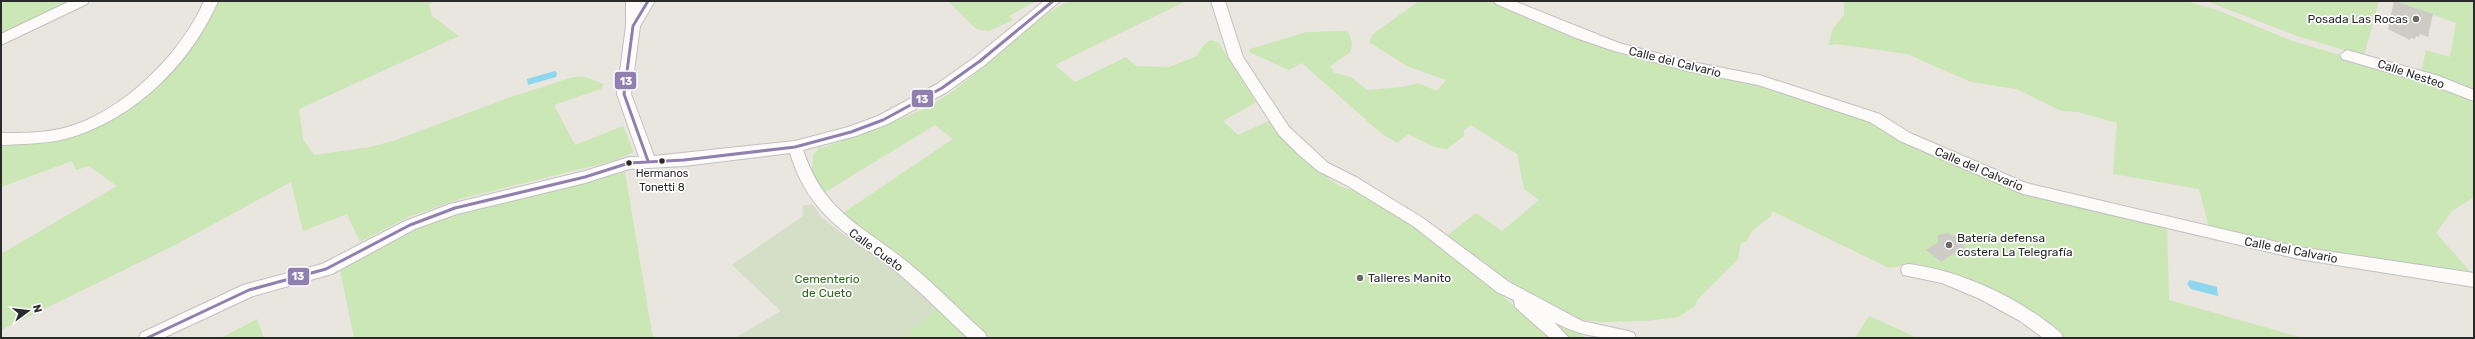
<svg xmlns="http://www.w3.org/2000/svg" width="2475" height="339" font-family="Rubik,sans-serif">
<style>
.green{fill:#cae7b5;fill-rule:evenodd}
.cemetery{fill:#d5dec6}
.water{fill:#8dd6f0}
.building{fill:#cdcbc6}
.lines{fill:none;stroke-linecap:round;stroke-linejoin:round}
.minor-casing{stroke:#c2c1c1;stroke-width:2}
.minor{fill:#fcfbfa;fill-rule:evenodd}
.bus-1-casing{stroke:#fff;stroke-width:6}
.bus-1{stroke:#917faf;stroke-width:3}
.poi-dot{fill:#6d6b69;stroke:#fff;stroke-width:1.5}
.bus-dot{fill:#2a2a2a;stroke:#fff;stroke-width:1.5}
.labels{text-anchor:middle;stroke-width:3.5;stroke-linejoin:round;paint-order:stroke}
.bus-label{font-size:11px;fill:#2a2a2a;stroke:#fff}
.poi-label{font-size:12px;fill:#2a2a2a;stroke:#fff;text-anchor:start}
.street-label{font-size:12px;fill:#2a2a2a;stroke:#fff}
.park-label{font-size:12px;fill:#266d14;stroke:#fff}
.line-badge{stroke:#fff;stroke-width:1.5}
.badge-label{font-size:11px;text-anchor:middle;font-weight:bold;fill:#fff}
</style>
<rect width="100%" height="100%" fill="#e9e5df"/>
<path class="green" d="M1,1h75l-75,37z
M215,1h220l-6,3 3,12 27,20 -160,73 4,30 11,16 56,-8 23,-6 115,-43 62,-20 12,-2 22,8 -3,5 -47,16 21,40 48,-19 11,26 -21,9 -153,38 -52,18 -48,25 -13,-28 -44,17 -12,-49 -118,64 -172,84v-76l116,-68 -28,-20 -13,4 -4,-9 -71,26v-44l48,-1 92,-44z
M948,1h88l-27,15 4,4 -24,11 -8,-1 -6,-2z
M1069,1h117l-131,64 20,17 51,-25 10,9 33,1 28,-11 5,-9 8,-7 8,2 38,60 -33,19 15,14 31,-14 7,11 41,38 22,16 22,7 43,25 151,120h-567l-40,-37 -108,-86 113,-76 -18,-14 -113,69 -10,-24 1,-15 7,-8 3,1c46,-17 99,-32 138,-63 36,-28 66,-63 108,-84z
M1419,1h76l146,56 57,17 60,11 111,34 135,67 34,12 68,12 61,16 2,74 134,38h-244l-129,-69 -17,-5 -24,4 -117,-57 -1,5 -19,15 -6,11 -5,1 -3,16 -41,41 -2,6 -17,11 -32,4 -45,1 -29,-3 -102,-63 -22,-21 28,-22 26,18 37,-31 -15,-11 -7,-35 -46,-29 -7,5v6l-17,13 -13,-2 -26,-13 -10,9 -16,-9 -80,-71 -13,7 -40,-18 1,-3 57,-17 36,-1 5,1c11,23 -4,22 -18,35l5,6 16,4 16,13 36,-3 15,-4 19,8 9,-11 -39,-14 -38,-24 4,-8zM1948,233l13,6 4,9 -2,7 -9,-2 -14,9 -13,-12 11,-8v-7z
M1844,1h342l31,9 75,31 133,39 49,19v98l-22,14 -16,22 34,38c-88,-9 -175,-24 -261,-44l-10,-38 -86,-15 4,-51 -39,-11 -16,-1 -46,-22 -45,-7 -64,-28 -70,-10 -8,1 3,-15 12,-15z
M2206,1h173l-15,55 -67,-20z
M2394,1h80v92l-53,-20 5,-23 24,7 6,-34z
M625,172l27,161 3,5h-301l-14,-68c31,-17 61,-36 94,-48 61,-24 128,-35 191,-50z
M940,306l33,32h-70z
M1540,309l46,29h-17l-32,-27z
M1869,316l49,22h-63z
M257,319l7,19h-43z"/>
<path class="cemetery" d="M812,204l10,14 14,11 45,30 59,47 -37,32h-168l46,-27 -49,-46 71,-49v-10z"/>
<path class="water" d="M555,71l2,2 -1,4 -28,8 -1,-6z
M2190,280l27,7 1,9 -27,-7 -4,-5z"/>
<path class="building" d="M2394,1l39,13 -5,23 -8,-3 -1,3 -3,-1 -1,3 -4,-1 -1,2 -22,-11z
M1948,233l13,6 8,17 -15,-3 -13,9 -15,-12 12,-8v-7z"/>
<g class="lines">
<defs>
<path id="minor" d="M70,1h19l-2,3 -86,41v-11z
M204,1h14c-27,63 -85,120 -153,138 -21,5 -43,5 -64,6v-12c21,0 43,0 63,-5 58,-15 117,-74 140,-127z
M626,1h14v3l1,-3h14l-15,25 -9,68 23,62 141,-15 53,-14 30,-11 59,-32 38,-27 69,-56h16l-75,64 -38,27 -59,32 -32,12 -53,14c22,65 60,75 108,115 26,21 49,46 74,68l2,5h-19c-23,-21 -45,-44 -69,-64 -49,-41 -89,-55 -109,-121l-106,13 -55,3 -44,14 -128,31 -42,15 -83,45 -79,22 -90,42h-24l2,-5 102,-48 79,-21 83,-43 45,-17 135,-33 44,-14h10l-22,-63 9,-68z
M1211,1h14l18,56 46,70 39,36 28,14 67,41 86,64 73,39 46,10 6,2 2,5c-33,0 -52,0 -82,-16l15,16h-19l-35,-31 -1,-7 -17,-8 -84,-66 -67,-41 -28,-14 -20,-17 -19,-19 -50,-77z
M1494,1h20l105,42 68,18 72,14 121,39 30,19 116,50 273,64 175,26v14l-175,-28 -276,-65 -123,-53 -30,-19 -112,-37 -71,-14 -76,-21 -35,-12 -80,-34z
M2347,50l92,26 35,14v11l-45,-17 -87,-25 -2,-4z
M1909,264c54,7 110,34 152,69l2,5h-20l-23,-17 -40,-22 -38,-16 -39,-8 -2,-5 2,-5z"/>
</defs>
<use href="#minor" class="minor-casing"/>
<use href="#minor" class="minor"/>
<defs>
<path id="bus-1" d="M648,1l-15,25 -9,68 24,67
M147,338l102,-48 77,-21 84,-44 45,-17 130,-31 44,-14 55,-3 111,-13 56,-15 32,-12 59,-32 38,-27 73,-60"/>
</defs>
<use href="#bus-1" class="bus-1-casing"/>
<use href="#bus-1" class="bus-1"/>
</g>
<g class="poi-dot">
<circle cx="2416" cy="19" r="4"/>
<circle cx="1949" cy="245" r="4"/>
<circle cx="1360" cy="278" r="4"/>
</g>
<g class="bus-dot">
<circle cx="662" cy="161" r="3.5"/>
<circle cx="629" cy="163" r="3.5"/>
</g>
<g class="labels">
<g class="bus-label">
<text x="662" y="177">Hermanos<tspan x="662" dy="14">Tonetti 8</tspan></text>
</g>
<g class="poi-label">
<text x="2408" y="23" text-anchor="end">Posada Las Rocas</text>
<text x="1957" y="242">Batería defensa<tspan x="1957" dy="14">costera La Telegrafía</tspan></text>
<text x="1368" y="282">Talleres Manito</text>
</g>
<g class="street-label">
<text transform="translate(1675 62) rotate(14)" y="4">Calle del Calvario</text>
<text transform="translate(2411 74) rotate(18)" y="4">Calle Nesteo</text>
<text transform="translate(1979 169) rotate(23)" y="4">Calle del Calvario</text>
<text transform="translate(876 250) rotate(36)" y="4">Calle Cueto</text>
<text transform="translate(2291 250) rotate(11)" y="4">Calle del Calvario</text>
</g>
<g class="park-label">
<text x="827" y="283">Cementerio<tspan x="827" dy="14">de Cueto</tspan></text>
</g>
</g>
<g class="line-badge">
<rect x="614" y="71" width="23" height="19" rx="4" fill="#917faf"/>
<rect x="911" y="89" width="23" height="19" rx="4" fill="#917faf"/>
<rect x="287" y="267" width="23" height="19" rx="4" fill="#917faf"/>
</g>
<g class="badge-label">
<text x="626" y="85">13</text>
<text x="922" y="103">13</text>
<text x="298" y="280">13</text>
</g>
<rect width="2475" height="339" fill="none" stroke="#2a2a2a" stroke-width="4"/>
<g transform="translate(28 311) rotate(75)" stroke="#ffffff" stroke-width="3" paint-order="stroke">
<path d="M0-3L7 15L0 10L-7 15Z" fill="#2a2a2a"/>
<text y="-6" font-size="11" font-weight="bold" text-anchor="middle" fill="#2a2a2a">N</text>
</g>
</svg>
